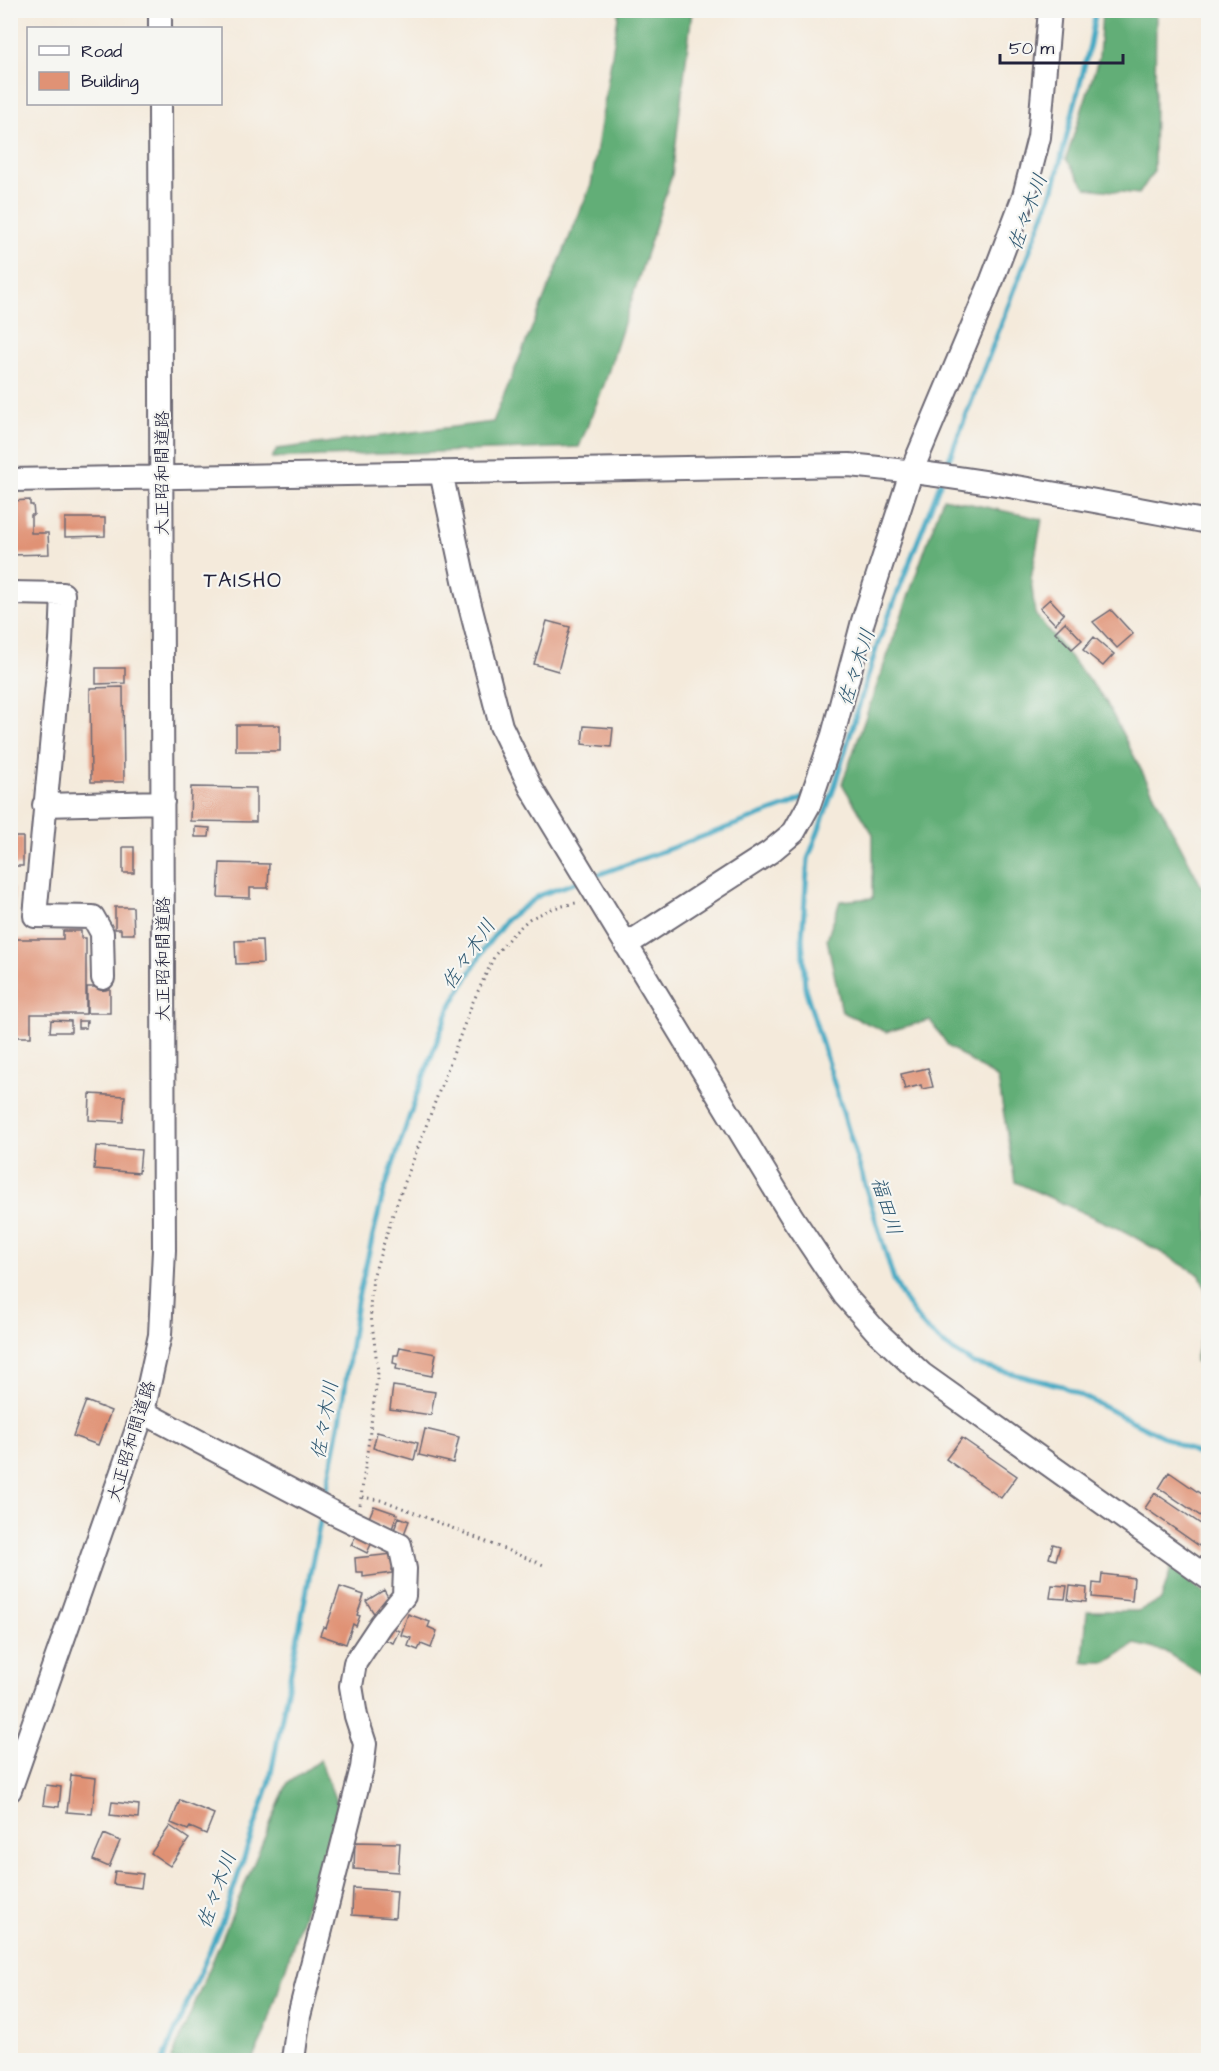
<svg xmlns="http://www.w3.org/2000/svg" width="1219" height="2071" font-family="'Architects Daughter','Klee One',sans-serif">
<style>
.forest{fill:#62ae77;stroke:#426859;stroke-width:1.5}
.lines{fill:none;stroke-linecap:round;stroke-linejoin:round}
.stream{stroke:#43a9c3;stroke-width:5}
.building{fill:#e09275}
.minor-casing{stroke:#6c6873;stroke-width:26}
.path{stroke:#6c6873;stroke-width:3;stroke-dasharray:1.5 4.5;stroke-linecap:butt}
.minor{stroke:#fff;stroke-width:22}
.labels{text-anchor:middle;stroke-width:4.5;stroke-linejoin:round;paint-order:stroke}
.street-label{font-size:18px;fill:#22223b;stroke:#f6f6f2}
.water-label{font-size:20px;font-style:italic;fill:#2f5871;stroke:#f6f6f2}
.quarter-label{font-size:21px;letter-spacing:1.5px;fill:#22223b;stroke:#f6f6f2}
</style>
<rect width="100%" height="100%" fill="#f6f6f2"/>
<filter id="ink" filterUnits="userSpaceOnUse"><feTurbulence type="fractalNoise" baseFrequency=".0167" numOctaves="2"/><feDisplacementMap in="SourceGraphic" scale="12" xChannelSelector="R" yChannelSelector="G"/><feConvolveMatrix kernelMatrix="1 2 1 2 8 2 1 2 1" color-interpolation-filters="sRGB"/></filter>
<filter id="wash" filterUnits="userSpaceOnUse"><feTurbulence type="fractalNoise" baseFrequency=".008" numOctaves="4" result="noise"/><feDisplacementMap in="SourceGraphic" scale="24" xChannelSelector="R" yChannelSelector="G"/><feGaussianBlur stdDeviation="1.35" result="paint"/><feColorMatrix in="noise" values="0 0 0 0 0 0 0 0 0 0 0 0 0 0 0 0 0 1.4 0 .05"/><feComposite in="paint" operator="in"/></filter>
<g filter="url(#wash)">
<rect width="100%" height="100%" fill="#f4eadb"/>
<path class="forest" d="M619,11h73l-20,164 -68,210 -25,62 -307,11 5,-9 216,-27 98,-237z
M1102,11h54l-2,160 -15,23 -53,-6 -20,-29 33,-102z
M943,498l99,21 -11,60 4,35 70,86 103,199v398l-8,-22 -74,-43 -111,-50 -17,-103 -49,-32 -19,-27 -44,12 -44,-20 -15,-73 13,-38 33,-3v-64l-31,-50z
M1208,1305v66l-13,-10z
M1171,1568l37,28v83l-44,-28 -29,-7 -28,18h-24l4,-51h51l23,-11z
M320,1760l18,46 -74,229 -12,25h-81l116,-276z"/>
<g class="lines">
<path class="stream" d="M945,470l108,-280 37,-146 6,-34
M941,481l-64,165 -44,145 -25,68 -6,78 3,51 89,292 11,21 19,26 22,19 28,18 88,22 146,73
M592,877l197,-72 16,-8
M324,1503l17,-87 16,-114 26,-108 34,-100 32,-85 35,-60 22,-29 34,-25 40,-14
M163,2060l61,-143 45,-133 53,-272"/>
</g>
<g id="blocks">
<path class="building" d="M30,500v5h3l1,10h-3v18h17l1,21 -39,1v-54z
M65,518h40v18l-40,1z
M1050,599l14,15 -9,10 -15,-16z
M1111,610l22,24 -16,14 -24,-26z
M547,621l23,6 -12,44 -24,-7z
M1065,622l17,18 -10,9 -17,-17z
M1094,637l20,17 -11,12 -20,-16z
M96,668h29v15l-29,1z
M123,687l1,95h-33l-1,-94z
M236,725h44v26h-44z
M584,726l29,2 -2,19 -29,-3z
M191,787l65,1v34l-66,-1z
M195,827l15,1 -1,9h-14z
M10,837h13v29h-13z
M123,847h11v26h-11z
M220,863l49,1 -1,24h-18v10l-32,-1z
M10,889h4v27h-4z
M115,907h18l1,27h-13v-5h-6z
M63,931h18v7h5v76h-55v23h-21v-98h53z
M262,940l1,23 -27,1 -1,-23z
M87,987h23v26h-23z
M51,1020l20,1v11h-21z
M78,1021h9l-1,7h-8z
M928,1068l5,19 -11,2 -1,-4 -16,4 -4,-15z
M90,1094l35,2 -2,26 -34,-2z
M96,1146l45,4 -2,23 -45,-4z
M400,1347l36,7 -4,22 -36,-7 1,-5 -4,-1 1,-8h4z
M393,1386l42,6 -4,23 -41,-6z
M86,1401l25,10 -13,34 -25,-9z
M425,1429l34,8 -6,26 -34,-8z
M377,1432l41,11 -4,17 -41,-12z
M962,1438l55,38 -16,22 -55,-39z
M1169,1472l39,27v22l-49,-33z
M1155,1493l53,36v23l-63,-44z
M374,1506l23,8 -5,15 -24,-9z
M399,1517l10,4 -5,13 -10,-4z
M357,1534l15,8 -5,11 -16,-8z
M1053,1544l7,2 -4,14 -7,-2z
M393,1554l1,15h-2v4l-29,4v-5h-7l-1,-14z
M1102,1574l32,4 -2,23 -40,-4 1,-14 8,1z
M1052,1585l15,1 -2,13 -15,-1z
M1070,1586l17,2 -1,14 -18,-2z
M340,1587l24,8 -7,20 3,1 -4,10 -3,-2 -7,20 -26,-9 3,-8 3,1z
M384,1590l8,14 -17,11 -9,-14z
M408,1614l22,8 -2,5 9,4 -6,17 -10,-4 -3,6 -10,-4 3,-8 -10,-3z
M389,1626l10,5 -6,12 -13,-5z
M71,1775l25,3 -4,36 -25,-2z
M46,1785l15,2 -2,20 -16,-2z
M180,1800l34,14 -8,20 -16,-7 -2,3 -17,-7z
M112,1802l27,3 -1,13 -28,-3z
M170,1826l19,13 -19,27 -19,-13z
M104,1834l16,7 -11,26 -16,-7z
M355,1842l45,1 -2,29 -44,-3z
M115,1871l28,3 -2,14 -28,-4z
M353,1888l44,3 -2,27 -43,-3z"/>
</g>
</g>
<g filter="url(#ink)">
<use href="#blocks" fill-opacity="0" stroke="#6c6873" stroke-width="1.5"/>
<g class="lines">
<defs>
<path id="minor" d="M160,10v18
M441,472l26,122 34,132 30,62 261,429 53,79 31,35 46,43 286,204
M10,480l839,-15c121,11 240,35 359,57
M10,593l53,1 -2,47 -26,275 58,1 9,16 1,45
M44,805l119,-3
M626,945l144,-93 24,-20 15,-27 24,-70 30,-114 49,-151 80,-190 32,-84 15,-59 11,-127
M143,1412l189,100 68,33 5,24 -1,27 -23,28 -26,39 -4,23 5,30 9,28 -3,24 -63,248 -6,44
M10,1790l133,-378 17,-77 4,-85 -4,-1146"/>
</defs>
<use href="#minor" class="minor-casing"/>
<path class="path" d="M362,1497l23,4 161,65
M360,1505l18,-133 -8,-65 3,-30 21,-66 78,-207 23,-49 16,-19 18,-17 25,-11 26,-6"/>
<use href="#minor" class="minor"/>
</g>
</g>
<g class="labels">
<g class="street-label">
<text transform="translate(162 473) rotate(-90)" y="6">大正昭和間道路</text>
<text transform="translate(163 959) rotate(-90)" y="6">大正昭和間道路</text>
<text transform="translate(131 1441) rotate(-73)" y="6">大正昭和間道路</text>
</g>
<g class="water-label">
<text transform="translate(1027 212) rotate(-70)" y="7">佐々木川</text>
<text transform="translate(856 667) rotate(-72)" y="7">佐々木川</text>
<text transform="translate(468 954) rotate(-56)" y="7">佐々木川</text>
<text transform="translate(887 1206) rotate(73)" y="7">福田川</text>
<text transform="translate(324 1420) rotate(-80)" y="7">佐々木川</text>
<text transform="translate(216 1890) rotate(-70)" y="7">佐々木川</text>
</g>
<g class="quarter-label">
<text x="243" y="587">TAISHO</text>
</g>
</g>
<rect width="1219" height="2071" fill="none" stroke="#f6f6f2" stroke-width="36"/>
<rect x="27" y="27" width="195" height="78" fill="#f6f6f2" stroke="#a1a1a9" stroke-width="1.5"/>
<rect x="39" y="46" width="30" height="9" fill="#ffffff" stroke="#a1a1a9" stroke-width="1.5"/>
<text x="81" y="57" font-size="18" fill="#22223b">Road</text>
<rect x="39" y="72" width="30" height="18" fill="#e09275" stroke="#a1a1a9" stroke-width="1.5"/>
<text x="81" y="87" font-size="18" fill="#22223b">Building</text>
<path d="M1000 54v9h123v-9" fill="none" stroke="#22223b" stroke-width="3"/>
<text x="1009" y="54" font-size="18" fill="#22223b" stroke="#f6f6f2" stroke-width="4.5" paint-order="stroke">50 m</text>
</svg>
